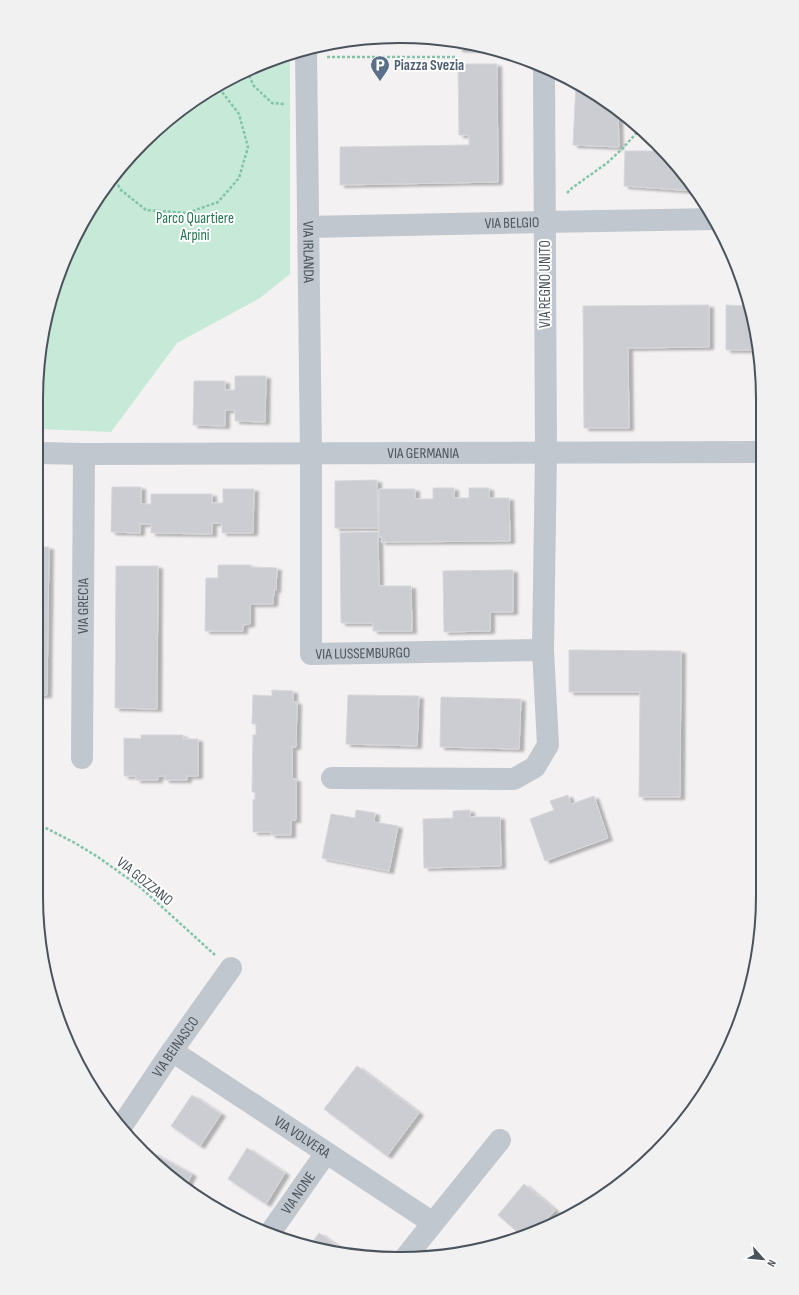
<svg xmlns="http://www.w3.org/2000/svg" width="799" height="1295" font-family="'Sofia Sans Condensed',sans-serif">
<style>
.green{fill:#c6ead7}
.building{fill:#cbcdd3;stroke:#d6d7db;filter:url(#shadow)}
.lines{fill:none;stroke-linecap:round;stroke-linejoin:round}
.path{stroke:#82c4a8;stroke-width:2.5;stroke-dasharray:3 2;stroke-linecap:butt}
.minor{stroke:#c1c7ce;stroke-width:22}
.labels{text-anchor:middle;stroke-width:4;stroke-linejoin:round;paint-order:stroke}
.service-label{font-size:15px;font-weight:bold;fill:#4e5e75;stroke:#fff;text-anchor:start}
.park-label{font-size:15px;fill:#247552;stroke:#fff}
.street-label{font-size:15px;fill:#4b535c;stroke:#fff}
.rim{fill:none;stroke:#4b535c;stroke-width:2}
</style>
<defs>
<filter id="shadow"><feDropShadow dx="4.5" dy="2.5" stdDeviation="1" flood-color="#0004"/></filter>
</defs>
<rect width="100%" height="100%" fill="#f3f1f1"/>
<path class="green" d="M290,54v220l-30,24 -83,45 -66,89 -72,-3v-77l25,-91 47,-83 49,-52 58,-41 64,-30z"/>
<path class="building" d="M458,43l35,5 3,2 -38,-1z
M458,64h39l1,118 -158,3v-38l129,-2v-10h-10z
M576,83l42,26 1,38 -46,-2z
M625,151h39l9,9 22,31 -71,-5z
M709,305v42l-81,1 1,80h-45l-1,-122z
M726,305l22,1 9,44h-31z
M235,376h31l-1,46 -30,-1v-11h-10v16l-32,-1 1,-44h31v9h10z
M377,480l1,48h-43v-47z
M112,487h29v17h10v-10h61v9h11v-14h31l-1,44h-31v-10h-10v11l-61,-1v-9h-11v9l-29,-1z
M433,488h21v10h15v-10h20v10h20l1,43 -129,1 1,-5h-3v-48h36v10h18z
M378,532l1,54h32l1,45h-39v-8h-32l-1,-90z
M38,547h11l-2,148h-10z
M218,565h33v2l26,1 -1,22h-2l-1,14h-23v20l-7,1v6h-38l1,-53h12z
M116,566h42l-1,143 -42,-1z
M513,570v42h-23v19l-46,1 -1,-61z
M569,650l112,1 -1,146h-41l1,-105h-71z
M272,690l21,1v11h4l-1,45h-4v32h4v41h-5v15h-20v-3h-18v-33l2,1v-8h-3l1,-57h3v-11h-4l1,-29 19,1z
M348,695l71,1 -2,50 -71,-2z
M441,697l80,2 -2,50 -79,-2z
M141,735h42v4h15v37h-11v4h-22v-4h-7v4h-22v-4h-12v-38l17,1z
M568,795l3,9 23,-8 14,42 -63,23 -15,-42 24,-9 -4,-9z
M356,810l19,3 -1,9 24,4 -9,45 -67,-13 9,-44 24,4z
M470,810v7h30l1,49 -77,2 -1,-49 30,-1v-7z
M357,1066l62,47 -32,43 -63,-47z
M192,1095l29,19 -21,32 -29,-20z
M247,1148l38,25 -19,31 -38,-25z
M153,1153l39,21 -7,14 -7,-4 -27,-27z
M524,1184l31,26 -15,17 -18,9 -24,-21z
M319,1233l24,17 -32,-6z"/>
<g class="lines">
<path class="path" d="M327,57h130
M247,71l7,15 18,17 12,1
M637,126l1,5h4
M113,176l8,14 25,20 41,3 31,-11 21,-24 9,-31 -9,-33 -17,-22 -8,-5
M567,193l5,-5 35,-25 15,-14 18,-20
M36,825l8,2 31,16 23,14 42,30 75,68"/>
<g class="minor">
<path id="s1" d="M306,50l5,404v200l232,-4"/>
<path id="s2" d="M308,227l236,-5 171,-3"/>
<path id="s3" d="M39,453l45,1 678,-2"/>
<path id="s4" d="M82,758l2,-304"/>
<path d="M332,778l182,1 21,-12 13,-22 -5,-95 3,-198 -2,-385"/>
<path id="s5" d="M172,1051l261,172"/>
<path id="s6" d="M121,1127l51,-76 59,-83"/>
<path id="s7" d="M270,1233l56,-80"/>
<path d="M405,1258l95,-118"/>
</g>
</g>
<defs>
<symbol id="parking-pin" viewBox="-11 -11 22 30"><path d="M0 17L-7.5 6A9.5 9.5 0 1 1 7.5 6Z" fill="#5c6f8a" stroke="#fff"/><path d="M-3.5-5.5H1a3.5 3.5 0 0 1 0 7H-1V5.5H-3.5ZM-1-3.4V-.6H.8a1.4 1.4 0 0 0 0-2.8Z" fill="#fff"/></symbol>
</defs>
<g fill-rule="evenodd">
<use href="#parking-pin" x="369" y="54" width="22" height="30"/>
</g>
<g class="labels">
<g class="service-label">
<text x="394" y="70">Piazza Svezia</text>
</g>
<g class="park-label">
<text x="195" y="223">Parco Quartiere<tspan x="195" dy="17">Arpini</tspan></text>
</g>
<g class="street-label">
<text dy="5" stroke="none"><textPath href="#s2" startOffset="204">VIA BELGIO</textPath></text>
<text dy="5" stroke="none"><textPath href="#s1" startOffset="202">VIA IRLANDA</textPath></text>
<text transform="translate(545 284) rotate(-90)" y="5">VIA REGNO UNITO</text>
<text dy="5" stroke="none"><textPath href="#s3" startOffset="384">VIA GERMANIA</textPath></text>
<text dy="5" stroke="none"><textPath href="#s4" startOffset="152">VIA GRECIA</textPath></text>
<text dy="5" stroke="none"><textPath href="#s1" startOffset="656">VIA LUSSEMBURGO</textPath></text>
<text transform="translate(145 881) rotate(39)" y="5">VIA GOZZANO</text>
<text dy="5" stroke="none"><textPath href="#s6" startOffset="97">VIA BEINASCO</textPath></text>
<text dy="5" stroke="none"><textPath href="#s5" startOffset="156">VIA VOLVERA</textPath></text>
<text dy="5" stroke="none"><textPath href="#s7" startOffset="49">VIA NONE</textPath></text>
</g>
</g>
<path d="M0 0H799V1295H0ZM399 43H400A356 356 0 0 1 756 399V896A356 356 0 0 1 400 1252H399A356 356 0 0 1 43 896V399A356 356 0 0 1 399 43Z" fill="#f1f1f2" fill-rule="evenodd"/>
<path class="rim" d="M399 43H400A356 356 0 0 1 756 399V896A356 356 0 0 1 400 1252H399A356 356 0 0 1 43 896V399A356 356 0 0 1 399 43Z"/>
<g transform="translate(763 1259) rotate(117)" stroke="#ffffff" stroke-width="3" paint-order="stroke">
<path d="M0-3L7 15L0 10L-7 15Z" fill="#4b535c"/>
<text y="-6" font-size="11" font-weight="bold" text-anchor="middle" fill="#4b535c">N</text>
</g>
</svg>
